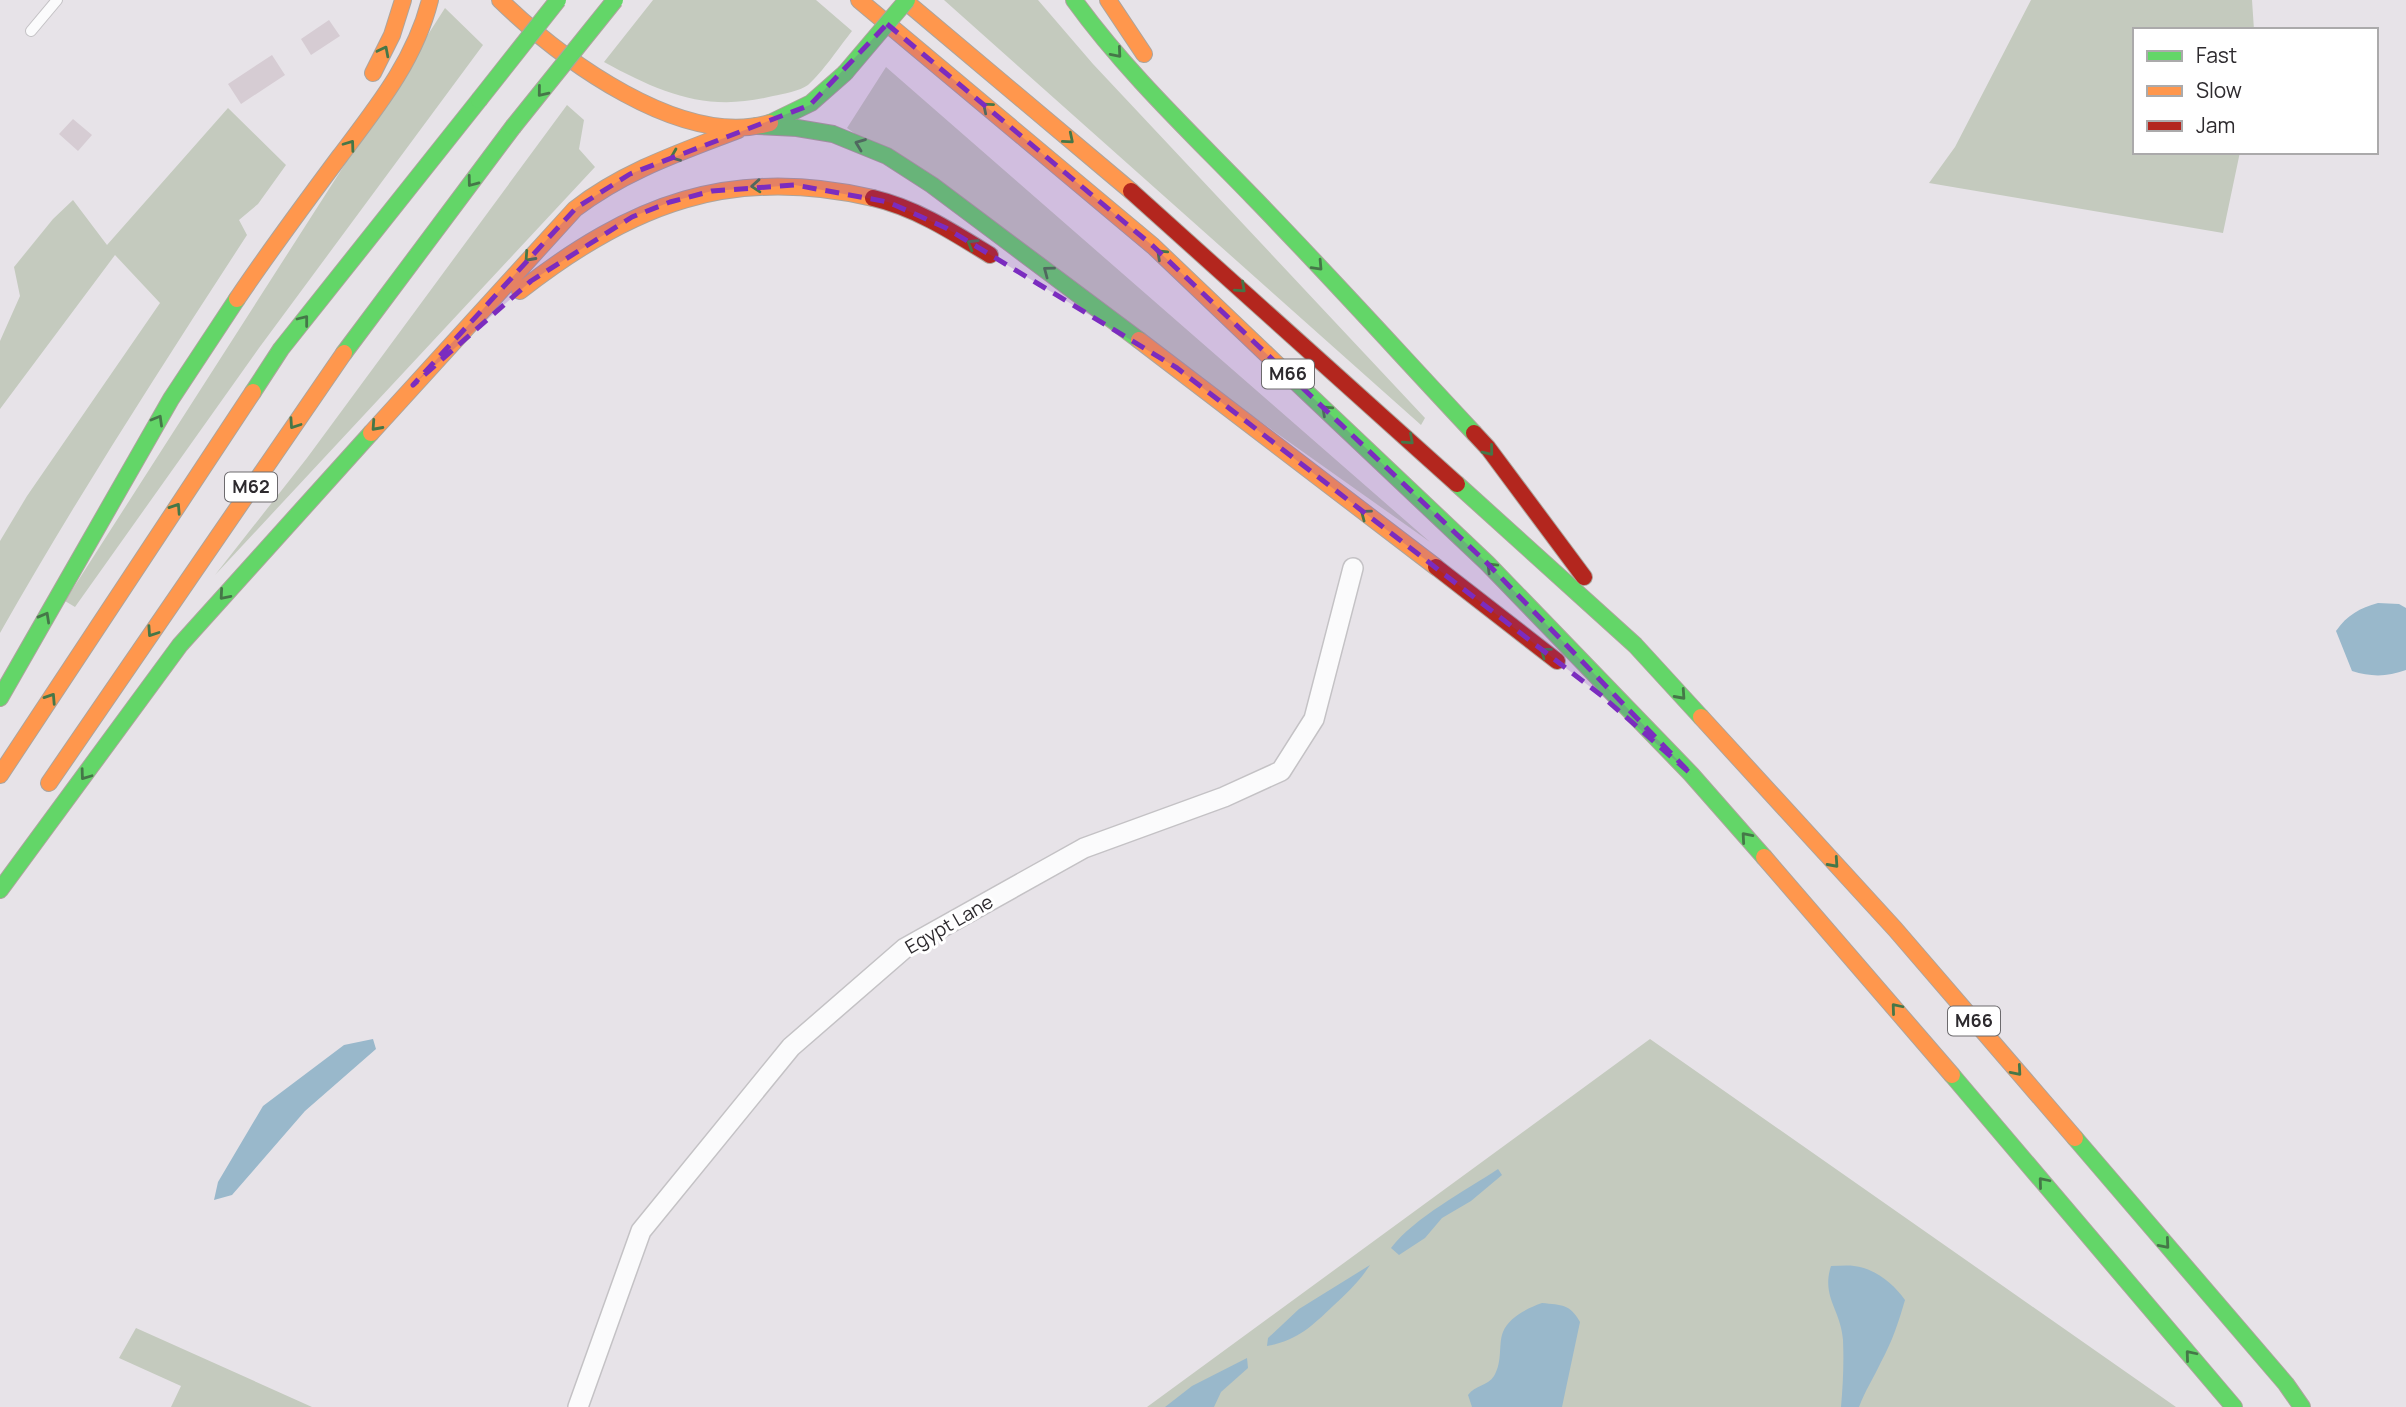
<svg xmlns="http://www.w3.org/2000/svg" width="2406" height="1407" font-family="Manrope,sans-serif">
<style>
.green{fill:#c4cabe}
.water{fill:#99b8cb}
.building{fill:#d6ccd3}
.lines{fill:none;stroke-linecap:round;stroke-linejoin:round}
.lane-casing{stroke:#c4c2c5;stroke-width:12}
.street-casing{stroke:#c4c2c5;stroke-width:22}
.fast-casing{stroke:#aca49c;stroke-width:18}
.slow-casing{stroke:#aca49c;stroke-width:18}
.jam-casing{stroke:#aca49c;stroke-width:18}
.lane{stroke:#fbfbfc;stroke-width:10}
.street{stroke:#fbfbfc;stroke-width:19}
.fast{stroke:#63d668;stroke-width:16}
.slow{stroke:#ff974d;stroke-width:16}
.jam{stroke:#b3261e;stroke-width:16}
.fast-bridge-casing{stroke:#aca49c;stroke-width:18;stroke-linecap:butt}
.fast-bridge{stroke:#63d668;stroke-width:16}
.oneway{stroke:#457748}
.marked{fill:#7b2cbf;fill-opacity:0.2;stroke:#7b2cbf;stroke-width:5;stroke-dasharray:14 9;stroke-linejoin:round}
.labels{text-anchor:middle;stroke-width:6;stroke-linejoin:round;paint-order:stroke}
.shield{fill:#fff;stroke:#6c6a6d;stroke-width:2}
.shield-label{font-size:18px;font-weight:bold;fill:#2d2a2e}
.street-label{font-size:19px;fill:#2d2a2e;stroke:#fff}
</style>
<rect width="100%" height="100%" fill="#e7e3e8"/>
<path class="green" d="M653,0h163l36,31c-12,15 -30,42 -44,54 -8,6 -25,9 -35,11 -66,17 -112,-3 -169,-34z
M944,0h94l55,64 332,354 -4,7z
M2031,0h221l2,30h-119v122h105l-17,81 -294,-50 26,-36z
M445,8l38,37 -224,303 -184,259 -10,-6z
M886,67l544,475 -583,-414z
M567,105l17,15 -5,29 16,18 -380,408 92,-117z
M228,108l58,57 -28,39 -19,16 8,15c-85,131 -170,262 -247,398v-92l27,-45 133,-193 -45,-48 -115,154v-68l20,-45 -6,-29 39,-48 20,-19 34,45z
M1650,1039l526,368h-1029z
M136,1328l176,79h-141l10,-21 -62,-28z"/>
<path class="water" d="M2378,603l21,1 7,4v62c-19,7 -35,7 -54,1l-16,-40c11,-16 24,-23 42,-28z
M373,1039l3,10 -71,62 -73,84 -18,5 4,-18 45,-76 81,-61z
M1498,1169l4,6 -31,26 -29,17 -17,20 -26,17 -8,-7c24,-31 74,-57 107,-79z
M1370,1265c-11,17 -23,28 -37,41 -22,21 -35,34 -66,40l1,-8 31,-29z
M1831,1266c8,0 16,-1 23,0 20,2 40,18 51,34 -6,21 -13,42 -24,62 -8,17 -15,27 -22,45h-18c2,-22 3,-45 2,-67 -2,-30 -22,-43 -12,-74z
M1542,1303c20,2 28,1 38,19l-18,85h-90l-4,-12c7,-10 20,-9 26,-19 9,-15 4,-32 9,-44 6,-15 25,-24 39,-29z
M1247,1358l1,10 -27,24 -7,15h-49l27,-21z"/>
<path class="building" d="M329,20l11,16 -29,19 -10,-16z
M272,55l13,20 -44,29 -13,-20z
M73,119l19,16 -14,16 -19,-17z"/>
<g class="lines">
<defs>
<path id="lane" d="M31,31l26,-31"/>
<path id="street" d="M578,1407l63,-176 150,-184 114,-99 179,-100 140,-51 57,-26 33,-52 39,-151"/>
<path id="fast" d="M1074,0c52,72 117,133 178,196 76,78 148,158 222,237
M770,123l41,-20 34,-30
M757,126l40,2 36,6 54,22 45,29 207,155
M344,353l169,-226
M1282,369l205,194 204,211 73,83
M253,392l28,-43 198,-249
M1457,484l178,161 66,72
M0,698l171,-299 66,-100
M0,890l180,-245 191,-212
M1952,1075l282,332
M2075,1138l211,246 16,23"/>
<path id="slow" d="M500,0c61,59 181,149 270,123
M859,0l294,246 129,123
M904,0l227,191
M1108,0l36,54
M373,73l19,-38 11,-35
M520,291c111,-87 211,-126 353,-93
M237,299c33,-49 68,-96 103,-143 37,-49 75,-96 90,-156
M1139,340l297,227
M371,433l204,-224c49,-38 106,-57 163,-79
M1701,717l194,212 180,209
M0,775l253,-383
M49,783l295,-430
M1764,857l188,218"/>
<path id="jam" d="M1131,191l326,293
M873,198c43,10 80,34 117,57
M1474,433l14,15 96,129
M1436,567l121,94"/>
</defs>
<use href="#lane" class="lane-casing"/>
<use href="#street" class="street-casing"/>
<use href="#fast" class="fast-casing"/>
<use href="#slow" class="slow-casing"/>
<use href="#jam" class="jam-casing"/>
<use href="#lane" class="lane"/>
<use href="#street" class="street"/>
<use href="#fast" class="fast"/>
<use href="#slow" class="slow"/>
<use href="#jam" class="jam"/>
<defs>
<path id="fast-bridge" d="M845,73l62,-73
M479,100l79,-100
M513,127l102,-127"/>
</defs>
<use href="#fast-bridge" class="fast-bridge-casing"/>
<use href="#fast-bridge" class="fast-bridge"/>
</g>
<defs><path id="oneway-chevron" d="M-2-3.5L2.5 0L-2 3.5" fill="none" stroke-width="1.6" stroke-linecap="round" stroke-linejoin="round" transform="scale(1.75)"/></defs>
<g class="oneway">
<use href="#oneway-chevron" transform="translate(384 51) rotate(-63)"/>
<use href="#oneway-chevron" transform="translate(1117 53) rotate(49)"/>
<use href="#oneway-chevron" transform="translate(542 92) rotate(129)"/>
<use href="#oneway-chevron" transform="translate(987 107) rotate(-140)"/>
<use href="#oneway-chevron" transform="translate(1069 139) rotate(40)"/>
<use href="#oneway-chevron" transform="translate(860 144) rotate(-159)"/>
<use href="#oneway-chevron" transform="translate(350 145) rotate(-54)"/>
<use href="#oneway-chevron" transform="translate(675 156) rotate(158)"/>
<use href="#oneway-chevron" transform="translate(472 182) rotate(127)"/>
<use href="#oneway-chevron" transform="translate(756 186) rotate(176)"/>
<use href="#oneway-chevron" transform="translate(972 244) rotate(-149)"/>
<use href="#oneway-chevron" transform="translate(1161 254) rotate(-137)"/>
<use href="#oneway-chevron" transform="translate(529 257) rotate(132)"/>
<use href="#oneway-chevron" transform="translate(1318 266) rotate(47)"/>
<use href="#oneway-chevron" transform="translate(1048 271) rotate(-143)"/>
<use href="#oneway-chevron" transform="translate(1241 288) rotate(42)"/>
<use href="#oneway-chevron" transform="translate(304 320) rotate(-52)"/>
<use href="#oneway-chevron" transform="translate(1326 410) rotate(-137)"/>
<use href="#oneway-chevron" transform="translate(158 420) rotate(-60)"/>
<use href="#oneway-chevron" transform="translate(294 424) rotate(124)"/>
<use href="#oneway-chevron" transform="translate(376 426) rotate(132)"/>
<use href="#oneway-chevron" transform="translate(1409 440) rotate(42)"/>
<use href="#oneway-chevron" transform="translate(1489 451) rotate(51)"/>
<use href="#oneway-chevron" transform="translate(176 508) rotate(-57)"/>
<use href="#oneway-chevron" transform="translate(1365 514) rotate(-143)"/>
<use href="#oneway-chevron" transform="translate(1491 567) rotate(-135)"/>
<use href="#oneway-chevron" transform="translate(224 595) rotate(131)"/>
<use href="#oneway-chevron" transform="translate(45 617) rotate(-61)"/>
<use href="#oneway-chevron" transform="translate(152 632) rotate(124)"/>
<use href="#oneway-chevron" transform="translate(1545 652) rotate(-142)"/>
<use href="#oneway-chevron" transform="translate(1681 695) rotate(48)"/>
<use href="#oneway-chevron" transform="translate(51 698) rotate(-57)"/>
<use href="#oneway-chevron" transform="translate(85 775) rotate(126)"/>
<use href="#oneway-chevron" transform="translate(1746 837) rotate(-131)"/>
<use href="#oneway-chevron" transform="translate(1834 863) rotate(48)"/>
<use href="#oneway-chevron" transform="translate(1896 1008) rotate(-130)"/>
<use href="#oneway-chevron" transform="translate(2017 1071) rotate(49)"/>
<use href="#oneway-chevron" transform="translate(2043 1182) rotate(-130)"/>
<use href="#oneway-chevron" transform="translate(2165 1244) rotate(49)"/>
<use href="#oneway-chevron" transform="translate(2190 1355) rotate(-130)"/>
</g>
<path class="marked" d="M887,24l266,222 334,317 204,211 -89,-78 -425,-328 -231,-140 -58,-26 -93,-17 -83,6 -42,11 -38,15 -101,64 -118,104 163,-177 54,-34 180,-69z"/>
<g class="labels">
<g class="shield">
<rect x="1262" y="359.5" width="52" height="29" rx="5"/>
<rect x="225" y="472.5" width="52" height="29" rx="5"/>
<rect x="1948" y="1006.5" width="52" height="29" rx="5"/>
</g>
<g class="shield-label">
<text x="1288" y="380">M66</text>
<text x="251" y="493">M62</text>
<text x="1974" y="1027">M66</text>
</g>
<g class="street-label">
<text transform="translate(949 924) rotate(-30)" y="7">Egypt Lane</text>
</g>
</g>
<rect x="2133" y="28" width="245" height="126" fill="#ffffff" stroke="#abaaab" stroke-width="2"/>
<rect x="2147" y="51" width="35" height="10" fill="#63d668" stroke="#abaaab" stroke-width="2"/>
<text x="2196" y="63" font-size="21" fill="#2d2a2e">Fast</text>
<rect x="2147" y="86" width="35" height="10" fill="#ff974d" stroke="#abaaab" stroke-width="2"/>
<text x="2196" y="98" font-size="21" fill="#2d2a2e">Slow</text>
<rect x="2147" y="121" width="35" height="10" fill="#b3261e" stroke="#abaaab" stroke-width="2"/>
<text x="2196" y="133" font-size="21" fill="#2d2a2e">Jam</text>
</svg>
